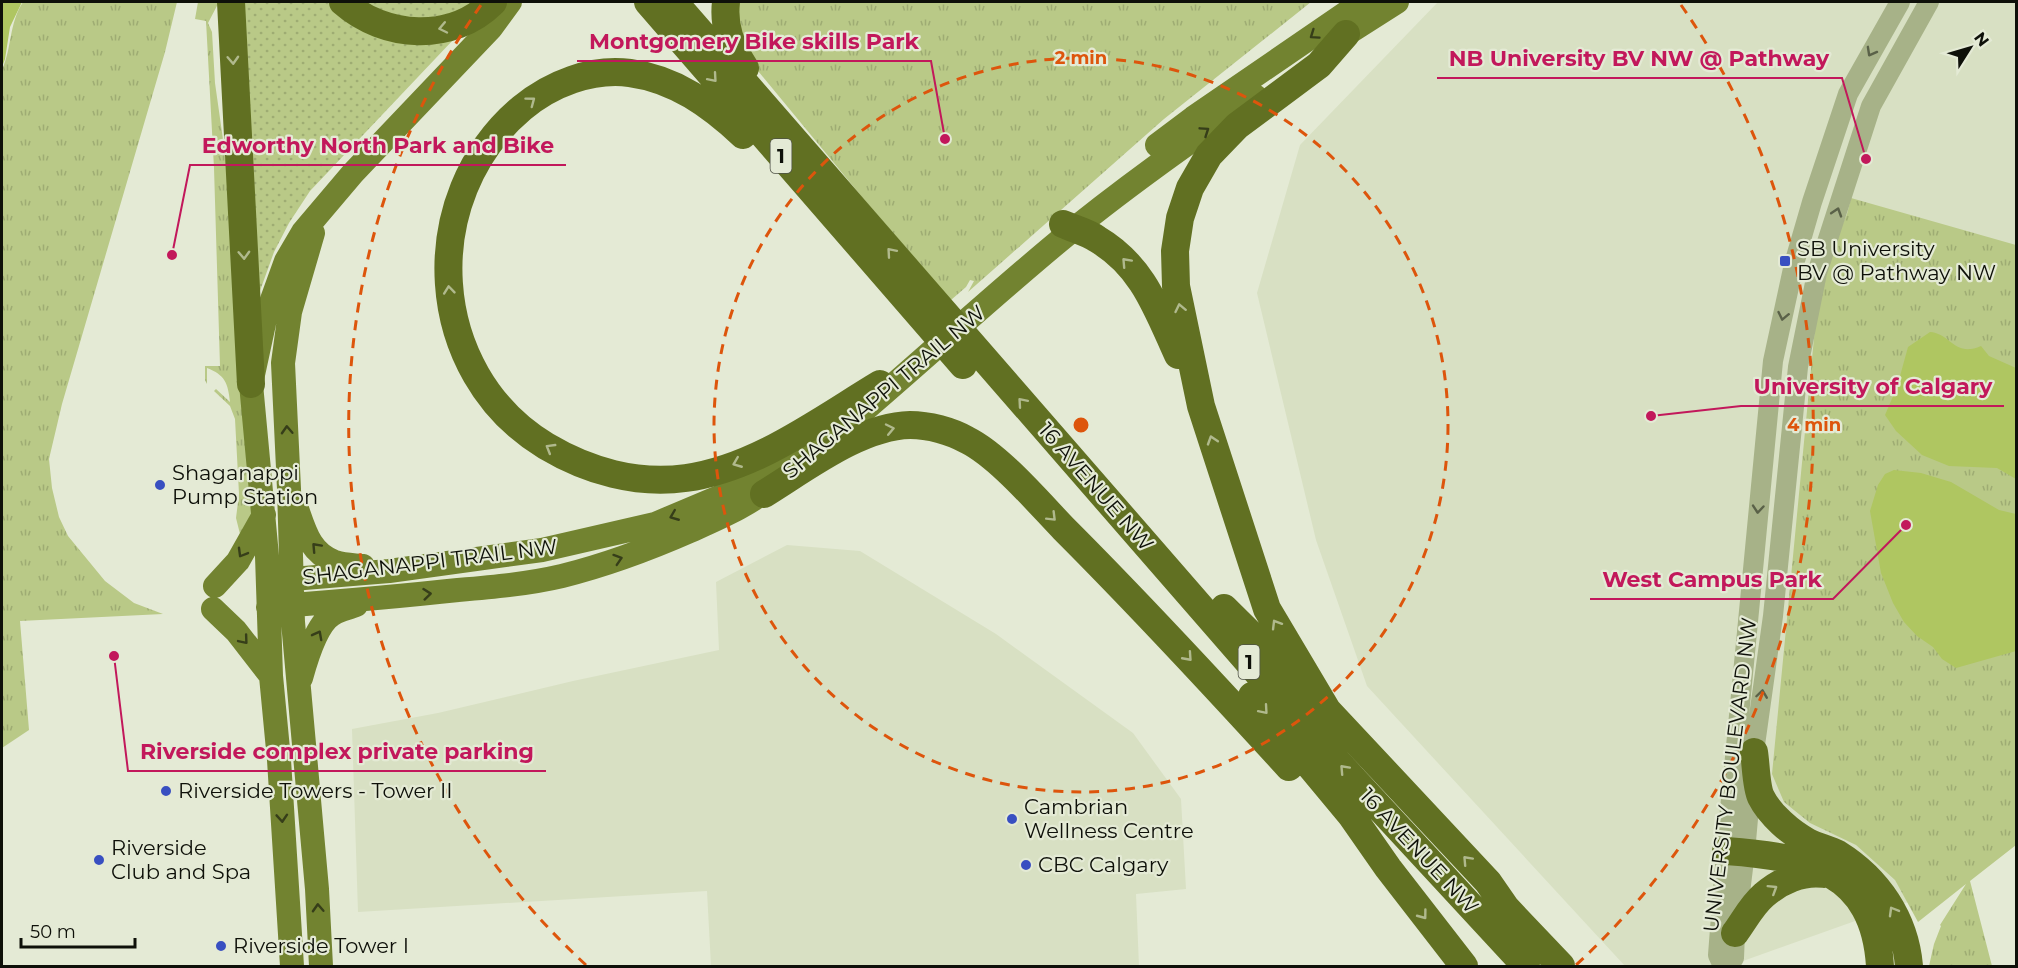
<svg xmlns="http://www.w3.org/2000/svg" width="2018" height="968" font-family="Montserrat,sans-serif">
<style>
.built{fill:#d8e0c3}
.grass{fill:url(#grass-dots)}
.park{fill:url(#park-tufts)}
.water{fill:#afc661}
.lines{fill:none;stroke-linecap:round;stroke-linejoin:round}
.minor{stroke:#a7b288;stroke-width:20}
.major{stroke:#728330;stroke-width:24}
.highway{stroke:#617022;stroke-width:28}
.oneway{stroke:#b0b98d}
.oneway2{stroke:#363e19}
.oneway3{stroke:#5a6148}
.ring{fill:none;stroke:#dd550c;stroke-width:3;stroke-dasharray:10 8}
.poi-dot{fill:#384fc1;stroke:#e4ead5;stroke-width:2}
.labels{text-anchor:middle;stroke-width:4.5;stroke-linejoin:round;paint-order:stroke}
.shield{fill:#e4ead5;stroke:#4e5146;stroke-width:1.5}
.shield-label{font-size:20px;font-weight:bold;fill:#0e1009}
.poi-label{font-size:21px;fill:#0e1009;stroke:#e4ead5;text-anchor:start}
.street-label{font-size:21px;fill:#0e1009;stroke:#e4ead5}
.centre{fill:#dd550c;stroke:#e4ead5;stroke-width:3}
.ring-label{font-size:18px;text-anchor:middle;font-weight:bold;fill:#dd550c;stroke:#e4ead5;stroke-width:4.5;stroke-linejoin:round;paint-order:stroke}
.leader{fill:none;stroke:#c2185b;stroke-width:2}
.callout-dot{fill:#c2185b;stroke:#e4ead5;stroke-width:2}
.callout-label{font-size:22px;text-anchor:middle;font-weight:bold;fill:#c2185b;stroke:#e4ead5;stroke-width:4.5;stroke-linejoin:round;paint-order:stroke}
</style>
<defs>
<pattern id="grass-dots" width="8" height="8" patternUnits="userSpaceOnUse" patternTransform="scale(1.5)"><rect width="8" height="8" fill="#b9c987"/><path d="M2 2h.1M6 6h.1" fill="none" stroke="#9eac73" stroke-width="1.8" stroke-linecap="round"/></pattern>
<pattern id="park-tufts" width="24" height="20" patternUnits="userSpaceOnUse" patternTransform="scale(1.5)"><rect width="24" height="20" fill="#b9c987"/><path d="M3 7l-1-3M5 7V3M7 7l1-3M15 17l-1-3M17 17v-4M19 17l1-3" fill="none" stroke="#9eac73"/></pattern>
</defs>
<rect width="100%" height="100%" fill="#e4ead5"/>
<path class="built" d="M1438,2h578v843l-46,35 -241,86h-104l-258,-280 -51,-146 -59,-247 43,-148z
M787,545l73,6 136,83 137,99 48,66 5,90 -50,5 3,72h-428l-4,-75 -349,21 -6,-183 86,-16 135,-32 146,-31 -3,-68z"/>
<path class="grass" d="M242,2h86l12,12 113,26 -143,151 -21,32 -15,29 -18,50z
M359,2h116l-20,11 -45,8z"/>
<path class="park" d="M23,2h154l-12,50 -103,352 -13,55 3,29 7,29 9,19 37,45 29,22 29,11 -143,7 9,109 -27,18v-678c10,-22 7,-47 21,-68z
M198,2h21l-11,21 4,9 3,51 17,120 20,310 -20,37 8,-16 -4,-16 3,-24 -4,-75 -5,-13 -16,-15 2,-2 14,13c-2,-19 -5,-27 -23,-34v16l-2,-4v-14h15l-6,-198 -8,-147 -11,-2z
M736,2h575l-147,117 -196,173 6,-11 -4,-1 -4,7 -15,13 -89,-103 -113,-137 -7,-11z
M1851,198l165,47v600l-46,36 22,85h-63l5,-22 7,-18 -1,-1 26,-41 -48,38 -23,-42 -39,-35 -46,-22 -26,-21 -12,-28 48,-498 27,-62z"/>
<path class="water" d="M2,2h20l-12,25 -5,32 -3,8z
M1930,332c20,1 25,26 51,14l8,10 27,12v111l-19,-11 -48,-2 -27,-11 -26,-24 -11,-16 12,-28 11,-40z
M1894,470l27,3 30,9 48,28 17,4v137l-60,17 -14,-9 -9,-12 -16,-11 -13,-14 -11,-19 -12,-30 -11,-62 8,-26 7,-11z"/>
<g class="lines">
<path class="minor" d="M1723,966l-5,-11 8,-104 47,-490 21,-97 18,-62 36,-108 52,-92
M1728,966l6,-8 1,-25 10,-81 9,-100 19,-136 25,-249 19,-94 54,-167 58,-104"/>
<path class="major" d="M1331,44l66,-42
M1157,145l36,-27 169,-116
M313,233l-23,79 -7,51 6,126 4,133 24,267 4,77
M814,453c83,-69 161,-142 244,-211 63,-52 130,-99 197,-146
M296,506c8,22 13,47 39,56 8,3 19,3 28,4
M268,581l121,-10 153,-21 113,-26 64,-27 39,-21 48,-34
M215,586l23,-25 26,-46
M268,607c64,-5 127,-10 190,-17 35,-3 70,-6 104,-14 44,-11 87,-27 128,-45 31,-14 62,-27 87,-49
M213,609l23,22 35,45
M301,678c5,-18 15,-54 32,-64 6,-4 16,-6 23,-9
M292,966l-13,-206 -8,-84 -4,-120 -16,-172 14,-65 21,-58 17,-29 50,-59 138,-145 19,-26"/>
<path class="highway" d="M231,2l20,382
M343,2c42,37 109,41 150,0
M648,2l315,363
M674,2l630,724 222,240
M726,2c-3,25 5,44 19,66
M743,135c-32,-30 -68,-56 -113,-62 -39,-5 -79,11 -108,35 -106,89 -97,265 24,338 42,25 91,39 140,32 71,-10 134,-58 194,-94
M1063,224c11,5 24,8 34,15 46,27 60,70 81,116
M764,494c41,-25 96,-68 146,-69 19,0 41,6 57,15 32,16 71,62 97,89 77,77 151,157 225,238
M1224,608l103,102 161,172 18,26 55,58
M1252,696l99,119 37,53 76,98
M1327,710l-60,-101 -66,-203 -25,-120 -1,-35 5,-33 10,-30 19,-33 28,-29 82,-61 27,-31
M1754,752c2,12 2,35 7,45 9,18 30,36 47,45 9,5 21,7 30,12 40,25 67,65 71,112
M1726,851c82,6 148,19 154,115
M1735,933c9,-12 17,-28 29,-38 16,-14 38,-24 60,-21"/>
</g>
<defs><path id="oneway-chevron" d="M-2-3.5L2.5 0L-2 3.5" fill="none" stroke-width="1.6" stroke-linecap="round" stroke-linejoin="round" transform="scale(1.5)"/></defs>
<g class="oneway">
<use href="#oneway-chevron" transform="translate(443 28) rotate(168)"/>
<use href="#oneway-chevron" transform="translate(233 60) rotate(87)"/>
<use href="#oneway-chevron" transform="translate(713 78) rotate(49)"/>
<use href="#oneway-chevron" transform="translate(531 101) rotate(-37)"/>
<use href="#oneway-chevron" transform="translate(891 252) rotate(-131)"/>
<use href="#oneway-chevron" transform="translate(244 255) rotate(88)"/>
<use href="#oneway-chevron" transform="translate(1126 262) rotate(-133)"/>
<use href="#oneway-chevron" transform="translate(449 290) rotate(-96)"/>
<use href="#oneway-chevron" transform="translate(1180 308) rotate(-102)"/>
<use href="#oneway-chevron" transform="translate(1022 402) rotate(-131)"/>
<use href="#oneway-chevron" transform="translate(890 429) rotate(-12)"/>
<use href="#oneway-chevron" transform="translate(1212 440) rotate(-108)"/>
<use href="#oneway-chevron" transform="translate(550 448) rotate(-149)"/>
<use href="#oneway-chevron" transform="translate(737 463) rotate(158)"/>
<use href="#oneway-chevron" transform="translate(1052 517) rotate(45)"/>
<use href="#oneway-chevron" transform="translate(1276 624) rotate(-121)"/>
<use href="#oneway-chevron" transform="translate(1188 657) rotate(48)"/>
<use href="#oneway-chevron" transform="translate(1264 710) rotate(49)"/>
<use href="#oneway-chevron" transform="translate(1344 769) rotate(-133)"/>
<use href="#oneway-chevron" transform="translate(1467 860) rotate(-133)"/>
<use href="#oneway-chevron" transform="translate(1773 889) rotate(-32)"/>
<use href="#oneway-chevron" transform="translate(1893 911) rotate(-120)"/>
<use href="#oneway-chevron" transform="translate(1423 915) rotate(53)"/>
</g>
<g class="oneway2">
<use href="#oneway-chevron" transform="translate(1314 35) rotate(145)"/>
<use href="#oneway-chevron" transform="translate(1205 131) rotate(-34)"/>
<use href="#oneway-chevron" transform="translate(287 430) rotate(-93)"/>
<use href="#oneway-chevron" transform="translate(674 516) rotate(158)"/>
<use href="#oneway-chevron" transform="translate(316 547) rotate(-133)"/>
<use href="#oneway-chevron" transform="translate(242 553) rotate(120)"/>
<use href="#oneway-chevron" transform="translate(618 559) rotate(-18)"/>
<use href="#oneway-chevron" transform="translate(427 594) rotate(-6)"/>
<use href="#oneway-chevron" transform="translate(318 635) rotate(-62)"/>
<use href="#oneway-chevron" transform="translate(244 640) rotate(50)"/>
<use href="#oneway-chevron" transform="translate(282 818) rotate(86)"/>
<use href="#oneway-chevron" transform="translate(318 908) rotate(-93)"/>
</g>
<g class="oneway3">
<use href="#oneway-chevron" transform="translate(1871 52) rotate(119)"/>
<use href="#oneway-chevron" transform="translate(1837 212) rotate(-72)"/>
<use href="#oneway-chevron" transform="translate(1783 316) rotate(102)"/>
<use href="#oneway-chevron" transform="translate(1758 509) rotate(95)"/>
<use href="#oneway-chevron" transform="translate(1762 694) rotate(-82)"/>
</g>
<g class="ring">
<circle cx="1081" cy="425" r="367"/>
<path d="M586 965A733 733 0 0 1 481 5M1681 5A733 733 0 0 1 1576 965"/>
</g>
<g class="poi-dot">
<rect x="1779" y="255" width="12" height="12" rx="3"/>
<circle cx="160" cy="485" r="6"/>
<circle cx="166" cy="791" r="6"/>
<circle cx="1012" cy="819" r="6"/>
<circle cx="99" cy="860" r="6"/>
<circle cx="1026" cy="865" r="6"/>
<circle cx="221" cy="946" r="6"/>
</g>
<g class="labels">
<g class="shield">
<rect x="770.5" y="139" width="21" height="34" rx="4.5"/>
<rect x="1238.5" y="645" width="21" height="34" rx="4.5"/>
</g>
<g class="shield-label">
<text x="781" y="163">1</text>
<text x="1249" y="669">1</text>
</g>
<g class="poi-label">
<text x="1797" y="256">SB University<tspan x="1797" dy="24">BV @ Pathway NW</tspan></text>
<text x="172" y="480">Shaganappi<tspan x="172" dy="24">Pump Station</tspan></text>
<text x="178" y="798">Riverside Towers - Tower II</text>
<text x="1024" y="814">Cambrian<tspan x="1024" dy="24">Wellness Centre</tspan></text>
<text x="111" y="855">Riverside<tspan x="111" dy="24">Club and Spa</tspan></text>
<text x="1038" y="872">CBC Calgary</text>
<text x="233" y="953">Riverside Tower I</text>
</g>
<g class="street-label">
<text transform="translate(884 392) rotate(-40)" y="7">SHAGANAPPI TRAIL NW</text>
<text transform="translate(1096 487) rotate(49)" y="7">16 AVENUE NW</text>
<text transform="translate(430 562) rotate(-7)" y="7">SHAGANAPPI TRAIL NW</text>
<text transform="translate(1730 775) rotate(-83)" y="7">UNIVERSITY BOULEVARD NW</text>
<text transform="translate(1419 851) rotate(47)" y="7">16 AVENUE NW</text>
</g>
</g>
<circle cx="1081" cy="425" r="9" class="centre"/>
<g class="ring-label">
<text x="1081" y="64">2 min</text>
<text x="1814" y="431">4 min</text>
</g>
<path class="leader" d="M945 139L931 61H577M1866 159L1842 78H1437M172 255L190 165H566M1651 416L1741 406H2004M1906 525L1833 599H1590M114 656L128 771H546"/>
<g class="callout-dot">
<circle cx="945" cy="139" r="6"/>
<circle cx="1866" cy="159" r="6"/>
<circle cx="172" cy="255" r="6"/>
<circle cx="1651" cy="416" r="6"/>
<circle cx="1906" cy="525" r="6"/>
<circle cx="114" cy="656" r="6"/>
</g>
<g class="callout-label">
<text x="754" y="49">Montgomery Bike skills Park</text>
<text x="1639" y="66">NB University BV NW @ Pathway</text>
<text x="378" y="153">Edworthy North Park and Bike</text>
<text x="1873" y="394">University of Calgary</text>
<text x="1712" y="587">West Campus Park</text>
<text x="337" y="759">Riverside complex private parking</text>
</g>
<rect width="2018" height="968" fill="none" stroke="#0e1009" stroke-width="6"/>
<g transform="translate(1970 48) rotate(53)" stroke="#e4ead5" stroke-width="4.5" paint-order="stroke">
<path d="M0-4.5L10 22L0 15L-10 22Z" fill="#0e1009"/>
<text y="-9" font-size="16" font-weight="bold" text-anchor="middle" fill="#0e1009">N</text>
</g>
<path d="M21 938v9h114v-9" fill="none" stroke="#0e1009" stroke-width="3"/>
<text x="30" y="938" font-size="18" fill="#0e1009" stroke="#e4ead5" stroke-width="4.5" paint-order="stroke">50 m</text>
</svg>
